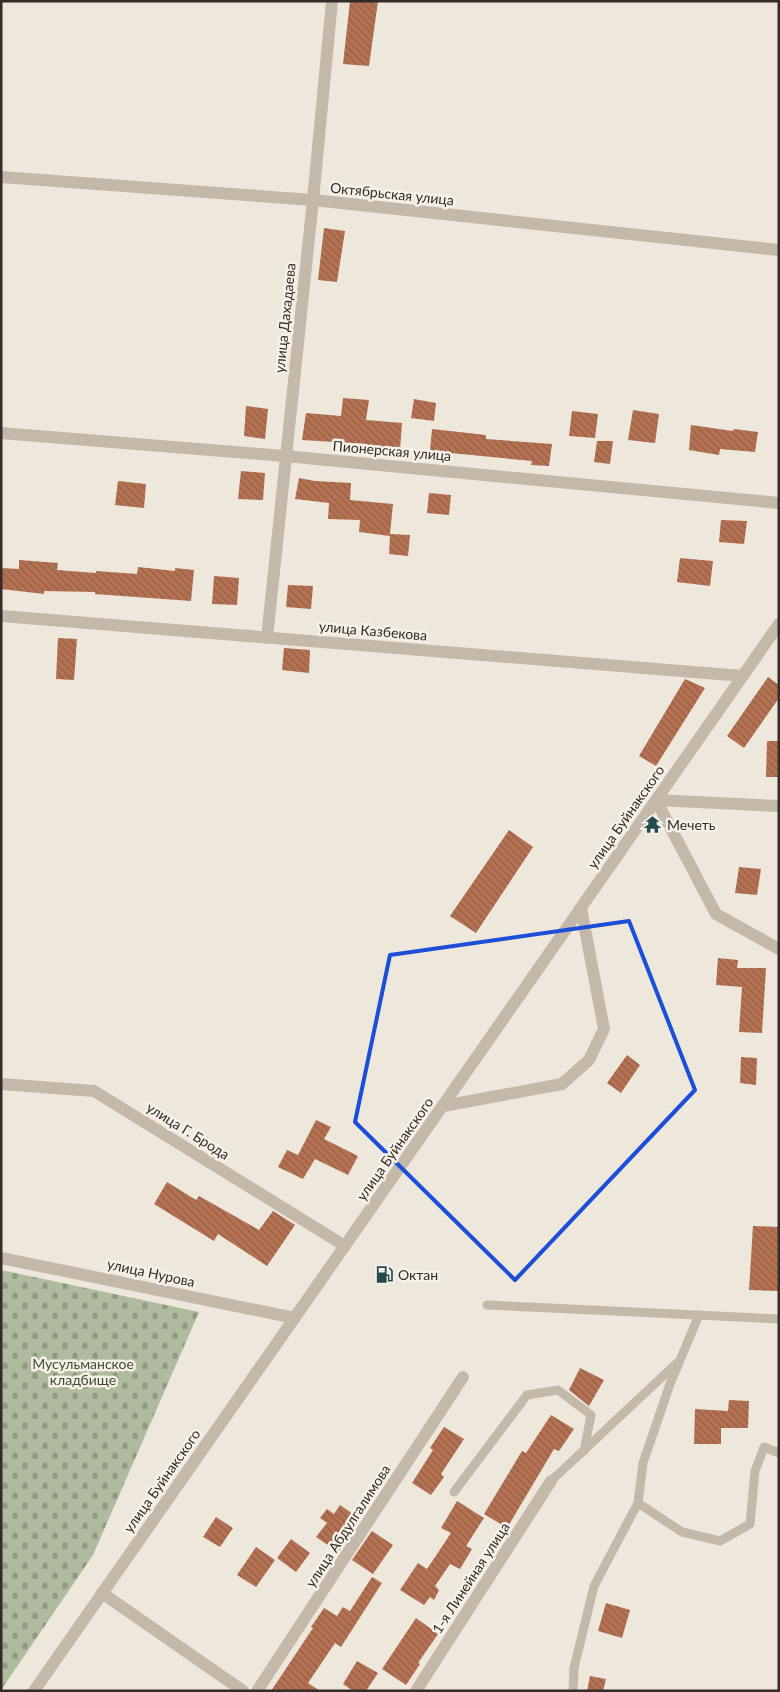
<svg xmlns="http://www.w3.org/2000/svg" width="780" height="1692" font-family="Lato,sans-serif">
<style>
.cemetery{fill:url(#cemetery-stones)}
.building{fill:url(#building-back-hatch)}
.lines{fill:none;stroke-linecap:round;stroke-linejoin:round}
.service{stroke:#c4b8aa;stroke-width:9}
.minor{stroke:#c4b8aa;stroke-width:12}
.marked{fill:none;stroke:#1d4ed8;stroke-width:4;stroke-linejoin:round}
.labels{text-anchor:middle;stroke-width:5;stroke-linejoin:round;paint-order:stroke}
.street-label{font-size:14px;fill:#332c28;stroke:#f6f1e8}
.poi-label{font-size:14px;fill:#332c28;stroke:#f6f1e8;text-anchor:start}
.park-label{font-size:14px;fill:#404e2f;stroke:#f6f1e8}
</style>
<defs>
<pattern id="cemetery-stones" width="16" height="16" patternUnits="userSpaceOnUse" patternTransform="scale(1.25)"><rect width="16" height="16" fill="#afbb9e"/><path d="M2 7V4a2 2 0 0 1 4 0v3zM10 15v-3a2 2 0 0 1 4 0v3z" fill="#8f9881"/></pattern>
<pattern id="building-back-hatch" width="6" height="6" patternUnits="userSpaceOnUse" patternTransform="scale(1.25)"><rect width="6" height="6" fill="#b57253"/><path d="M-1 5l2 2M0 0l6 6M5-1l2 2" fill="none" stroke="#945e45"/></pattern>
</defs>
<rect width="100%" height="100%" fill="#eee7dc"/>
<path class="cemetery" d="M1,1270l198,42 -106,243 -92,135z"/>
<path class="building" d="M350,1h28l-9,65 -26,-2z
M324,228l21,3 -8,51 -19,-2z
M343,398l26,2 -3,20 36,3 -2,27 -33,-4v-2l-65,-4 4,-27 35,3z
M414,399l22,4 -2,18 -23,-3z
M246,406l22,3 -3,30 -21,-3z
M633,410l26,4 -4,29 -27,-3z
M572,411l26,3 -3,24 -26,-2z
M691,425l42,6 1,-2 24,3 -3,20 -35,-3 -1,6 -30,-5z
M432,429l54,6v4l66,5 -3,22 -18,-1 1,-4 -102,-10z
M597,441h16l-3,23 -16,-2z
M241,471l24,2 -2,27 -25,-1z
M299,478l16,3 36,2 -1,17 43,4 -3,30 20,1 -2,21 -19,-2 1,-18 -31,-4 1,-12 -32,-1 1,-16 -34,-4z
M118,481l28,3 -2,24 -29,-3z
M429,493l22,2 -2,20 -22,-2z
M721,520l26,1 -3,23 -25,-2z
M680,558l33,3 -3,25 -33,-4z
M19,560l39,3 -1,7 39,3v-2l41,3 1,-7 37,4v-3l19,2 -3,31 -96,-7v-2l-51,-1v3l-43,-5v-21l18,1z
M214,576l25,2 -2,27 -25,-1z
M288,585l25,1 -2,23 -25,-2z
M58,638l19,1 -3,41 -18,-1z
M284,648l26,2 -1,23 -27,-3z
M768,677l11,8v13l-35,50 -17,-12z
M685,679l20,9 -49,78 -17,-10z
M767,741h12v36h-13z
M509,830l24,17 -57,86 -26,-17z
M739,867l22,2 -4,26 -22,-2z
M718,958l20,2 -1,8h29l-4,65 -23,-1 3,-45 -26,-2z
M627,1055l13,10 -19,28 -14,-10z
M741,1057l16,1 -1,27 -16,-2z
M316,1120l15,7 -7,12 34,17 -10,19 -33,-16 -12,20 -25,-12 9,-17 11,5z
M167,1182l29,18 3,-4 60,34 14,-19 22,14 -28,41 -49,-32 -4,7 -60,-37z
M753,1226l26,1v64l-30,-1z
M580,1368l24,12 -15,26 -20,-16z
M729,1400l20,1 -1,27h-27v16h-27l1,-35 33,2z
M551,1415l23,14 -15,22 -5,-2 -47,79 -23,-14 38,-63 4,2z
M444,1427l20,12 -23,35 3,3 -13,18 -19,-12 21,-33 -3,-2z
M457,1501l27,17 -18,28 6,3 -12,20 -10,-5 -15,22 4,4 -5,10 -4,-3 -6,8 -24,-15 18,-27 9,6 24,-36 -10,-5z
M340,1505l20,14 -22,33 -22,-15 11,-14 -7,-5 7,-9 7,5z
M216,1517l17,11 -13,19 -17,-10z
M372,1531l21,14 -20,29 -21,-14z
M291,1539l19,14 -14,19 -19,-14z
M256,1547l19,13 -19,27 -19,-12z
M372,1577l10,6 -41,64 -6,-4 -27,40 12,8h-49l42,-63 -2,-1 13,-19 13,8 6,-9 7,4z
M606,1603l24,7 -8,28 -24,-7z
M416,1618l22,16 -20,29 2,1 -14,21 -24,-16z
M357,1661l21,12 -12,18h-13l-10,-7z
M590,1676l16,3 -3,12h-16z"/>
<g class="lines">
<path class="service" d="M487,1305l292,14
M699,1315l-29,69 -27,79 -5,40 44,29 38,9 30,-17 5,-53 9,-24 15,6
M551,1481l126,-118
M454,1492l73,-97 31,-5 33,25 -7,36
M573,1691l1,-23 20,-82 44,-83"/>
<path class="minor" d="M1,177l312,23 466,50
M1,433l284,23 494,47
M1,616l742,60
M267,638l46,-438 19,-199
M656,800l60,114 63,35
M656,800l123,6
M1,1084l93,7 251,155
M443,1106l119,-22 27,-24 15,-31 -23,-121
M1,1258l294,60
M102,1593l141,98
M34,1691l745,-1067
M257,1691l206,-314
M416,1691l135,-210"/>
</g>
<path class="marked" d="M629,921l66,169 -180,190 -160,-158 35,-167z"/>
<defs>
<symbol id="temple-bare" viewBox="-9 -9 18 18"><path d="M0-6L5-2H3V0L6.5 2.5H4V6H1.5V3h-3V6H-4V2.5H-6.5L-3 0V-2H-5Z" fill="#24494f" stroke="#f6f1e8" stroke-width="2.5" paint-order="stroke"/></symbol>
<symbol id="fuel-bare" viewBox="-9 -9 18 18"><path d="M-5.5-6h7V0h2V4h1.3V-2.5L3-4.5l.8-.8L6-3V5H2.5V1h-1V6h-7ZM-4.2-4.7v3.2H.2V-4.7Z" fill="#24494f" stroke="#f6f1e8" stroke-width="2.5" paint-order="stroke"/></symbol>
</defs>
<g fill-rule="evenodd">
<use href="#temple-bare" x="640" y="812" width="25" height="25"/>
<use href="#fuel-bare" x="372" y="1262" width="25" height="25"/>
</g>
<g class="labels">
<g class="street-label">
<text transform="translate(392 194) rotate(6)" y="5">Октябрьская улица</text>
<text transform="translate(285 318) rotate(-84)" y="5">улица Дахадаева</text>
<text transform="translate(392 451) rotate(5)" y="5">Пионерская улица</text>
<text transform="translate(373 631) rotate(5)" y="5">улица Казбекова</text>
<text transform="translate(626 817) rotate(-55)" y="5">улица Буйнакского</text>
<text transform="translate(188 1131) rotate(32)" y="5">улица Г. Брода</text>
<text transform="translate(395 1149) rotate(-55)" y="5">улица Буйнакского</text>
<text transform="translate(151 1273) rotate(12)" y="5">улица Нурова</text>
<text transform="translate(162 1481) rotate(-55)" y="5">улица Буйнакского</text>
<text transform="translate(348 1526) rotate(-57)" y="5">улица Абдулгалимова</text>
<text transform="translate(471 1578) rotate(-57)" y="5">1-я Линейная улица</text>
</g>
<g class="poi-label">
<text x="667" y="830">Мечеть</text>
<text x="398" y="1280">Октан</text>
</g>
<g class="park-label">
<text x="83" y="1369">Мусульманское<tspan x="83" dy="16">кладбище</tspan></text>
</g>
</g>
<rect width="780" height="1692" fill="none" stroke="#332c28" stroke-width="5"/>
</svg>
